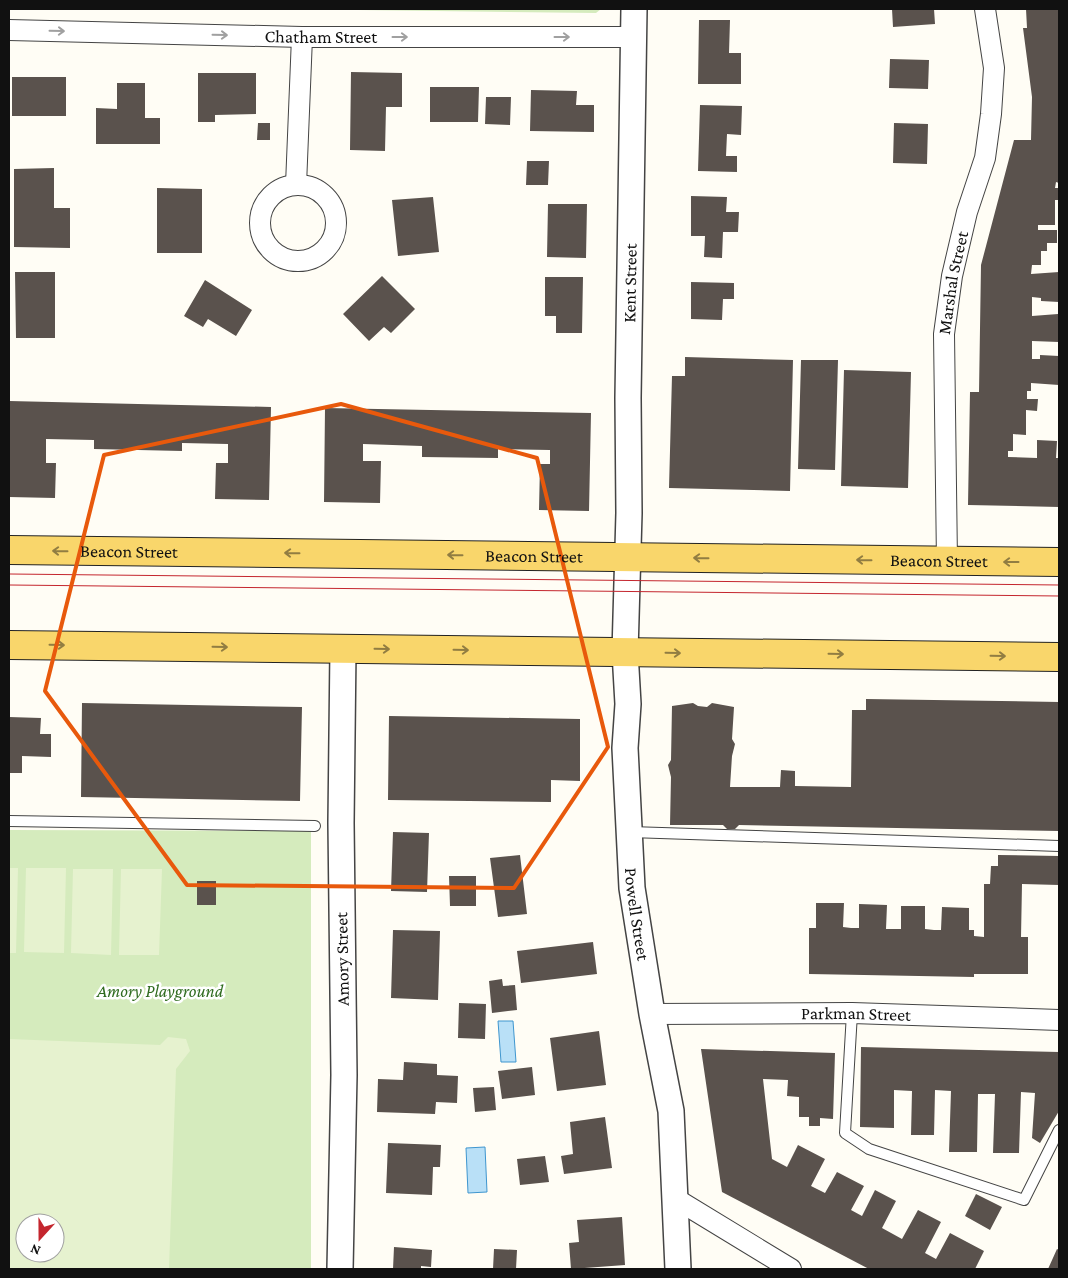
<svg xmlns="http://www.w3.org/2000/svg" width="1068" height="1278" font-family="'Crimson Pro',serif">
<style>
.green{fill:#d5ebbd;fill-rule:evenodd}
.pitch{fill:#e6f2cf;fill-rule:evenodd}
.water{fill:#b9e0f7;stroke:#3f96cf}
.building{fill:#5a524d}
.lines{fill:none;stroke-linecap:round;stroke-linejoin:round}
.service-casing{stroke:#444;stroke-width:12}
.minor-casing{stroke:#444;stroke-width:22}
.tertiary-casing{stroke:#444;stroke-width:28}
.primary-casing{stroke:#222;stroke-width:30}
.service{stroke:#fff;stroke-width:10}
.minor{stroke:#fff;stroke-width:20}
.tertiary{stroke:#fff;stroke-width:25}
.primary{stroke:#f9d66b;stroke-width:28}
.tram{stroke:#c4262e;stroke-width:1}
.oneway{stroke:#a0a0a0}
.oneway2{stroke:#917d42}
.marked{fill:none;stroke:#e8590c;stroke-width:4;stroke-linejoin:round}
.labels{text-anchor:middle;stroke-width:5;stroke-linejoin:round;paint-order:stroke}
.street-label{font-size:18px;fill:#111;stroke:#fff}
.park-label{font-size:18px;font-style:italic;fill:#2f6b1f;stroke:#fff}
</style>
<rect width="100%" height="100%" fill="#fffdf5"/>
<path class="green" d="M282,9h319l-5,4z
M9,830l302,1v438h-302zM25,1223h30v30h-30z"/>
<path class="pitch" d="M9,868h9l-2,85h-7z
M26,868h40l-2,85 -40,-1z
M73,869h40l-2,86 -40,-2z
M121,869h41l-3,86h-40z
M168,1037l18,2 4,12 -14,18 -7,200h-160v-230l151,6zM25,1223h30v30h-30z"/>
<path class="water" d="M498,1021h15l3,41h-15z
M485,1147l2,45 -19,1 -2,-45z"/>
<path class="building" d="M892,9h42l1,15 -42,3z
M1026,9h33v174l-3,-1 -1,6h4v12h-4v25h-17v5h19v13h-10v8h-6v14h-9l-1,9 28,-2v30l-18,-1v-3l-9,-1v19l26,-2 1,28 -27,-1v18h8v-4l19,1v29l-28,-2v8h-4v8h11l-1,12 -11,-1v25l-13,-1v17h-5v6l29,1v-18l20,1 -1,17h3v49l-91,-2 2,-113h9l2,-127 33,-125h17l1,-43 -9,-69h4z
M699,20h31l-1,33h12v31h-43z
M890,59l39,1 -1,29 -39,-1z
M351,72l51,1v34h-16l-1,44 -35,-1z
M198,73h58v41l-41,1v7h-17z
M12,77h54v39h-54z
M117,83h28v35h15v26h-64v-36l21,1z
M430,87h49l-1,35h-48z
M531,90l46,1 -1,14h18v27l-64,-1z
M486,97h25l-1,28 -25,-1z
M700,105l42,1 -1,29 -14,-1 -1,22h11v16l-39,-1z
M258,123h12v17h-13z
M894,123l34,1 -1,40 -34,-1z
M527,161h22l-1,24h-22z
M54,168v40h16v40l-56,-1v-78z
M157,188l45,1v64h-45z
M691,196l36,1 -1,15h13l-1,20h-15l-1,26 -18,-1 1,-21h-14z
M433,197l6,55 -41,4 -6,-56z
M548,204h39l-1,54 -39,-1z
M15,272h40v66h-39z
M382,276l33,33 -24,24 -7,-6 -15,14 -26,-27z
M545,277h38l-1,56h-26v-17h-11z
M205,280l47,30 -16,26 -28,-17 -5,8 -19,-11z
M691,282l43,1v16h-11l-1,21 -31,-1z
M685,357l108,3 -3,131 -121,-3 3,-112h13z
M801,360h37l-3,110 -37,-1z
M844,370l67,2 -3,116 -67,-2z
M9,401l262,6 -2,93 -54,-1 1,-36h12v-19l-46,-1v8l-88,-2v-9l-48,-1v24h10l-1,35 -46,-1z
M325,408l266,5 -2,98 -50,-1 1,-46h10v-14l-52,-1v9l-76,-1v-11l-59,-2v17h18l-1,42 -56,-1z
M866,699l193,3v129l-320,-6 -4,4h-8l-4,-4h-53l1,-48 -3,-12 3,-5 1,-54 21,-3 5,3 9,1 5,-4 22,4 -2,32 3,5 -3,12 -2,31h50l1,-17 14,1v15l56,1 1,-77h14z
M82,703l220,4 -2,94 -219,-4z
M389,716l191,3v62l-29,-1v22l-163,-2z
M9,717l32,1 -1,16h11v23l-29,-1v17h-13z
M393,832l36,1 -2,59 -36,-1z
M520,855l7,59 -29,3 -8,-59z
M998,855l61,1v29l-37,-1 -1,53h7v37h-54v3l-165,-3v-46h7v-25h28l-1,24 8,1h8v-24l28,1 -1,24h15v-23h24v23l9,1h7l1,-23 27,1v22h5v6l10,1v-53h6l1,-18h7z
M449,876h27v30h-26z
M197,881h19v24h-19z
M393,930l47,1 -2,69 -47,-2z
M593,942l4,32 -76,9 -4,-32z
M502,979l1,7 12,-1 2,25 -25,3 -3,-32z
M459,1003l27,1 -1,35 -27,-1z
M599,1031l7,54 -49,6 -7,-53z
M861,1047l198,5v59l-19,32 -8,-5 3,-45 -14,-1 -2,61h-26l2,-59h-17l-1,58h-28l2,-61 -16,-1 -1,45h-23l1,-44 -18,-1v38l-34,-1z
M701,1049l134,4 -2,66 -13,-1v8h-11v-9h-10v-20l-12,-1 1,-16 -25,-1 9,80 15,8 11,-22 27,14 -14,27 14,7 12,-21 27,14 -13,24 11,6 13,-26 21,11 -14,27 20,11 16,-29 23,12 -16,31 11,6 14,-26 34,18 -9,18h-106l-147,-77z
M404,1062l33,2v11l21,1 -1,27 -21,-1 -1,12 -58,-2 1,-33 25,1z
M532,1067l3,28 -33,4 -4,-28z
M494,1087l2,23 -21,2 -2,-24z
M605,1117l7,51 -48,6 -3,-18 12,-2 -3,-32z
M388,1143l53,2 -1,22h-7l-1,28 -46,-2z
M545,1156l4,26 -29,3 -3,-26z
M976,1194l26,13 -12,23 -25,-14z
M622,1217l3,48 -54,4 -2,-26 10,-1 -2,-22z
M394,1247l38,3 -1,17 -10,-1v3h-28z
M494,1249l23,1 -1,19h-23z
M1057,1249l2,1v19h-11z"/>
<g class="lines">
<defs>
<path id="service" d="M9,821l306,5
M630,832l429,14
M852,1013l-7,120 24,16 155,51 35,-70"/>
<g id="minor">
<path id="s1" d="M9,30l293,7h332"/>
<path d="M296,185l6,-148"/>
<circle cx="298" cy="223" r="38"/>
<path id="s2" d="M947,562l-3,-228 8,-58 15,-64 18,-54 6,-44 3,-46 -9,-59"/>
<path id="s3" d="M652,1014l200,-1 207,7"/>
<path d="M676,1199l115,70"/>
</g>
<g id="tertiary">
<path id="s4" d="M634,9l-6,389 1,115 -4,139 3,52 -3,44 7,140 20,126 19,97 7,158"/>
<path d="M340,1269l4,-194 -3,-252 2,-174"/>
</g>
<g id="primary">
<path id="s5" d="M9,550l1050,12"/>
<path d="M9,645l1050,12"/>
</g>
</defs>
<use href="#service" class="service-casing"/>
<use href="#minor" class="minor-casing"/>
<use href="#tertiary" class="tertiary-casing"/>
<use href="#primary" class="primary-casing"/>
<use href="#service" class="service"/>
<use href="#minor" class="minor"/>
<use href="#tertiary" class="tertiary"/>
<use href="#primary" class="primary"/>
<path class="tram" d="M9,574l1050,11
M9,585l1050,11"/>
</g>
<defs><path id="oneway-shaft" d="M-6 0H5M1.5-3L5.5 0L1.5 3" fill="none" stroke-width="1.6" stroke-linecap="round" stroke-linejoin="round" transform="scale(1.25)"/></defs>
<g class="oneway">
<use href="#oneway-shaft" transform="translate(57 31) rotate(1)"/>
<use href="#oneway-shaft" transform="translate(220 35) rotate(1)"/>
<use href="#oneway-shaft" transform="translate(400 37)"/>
<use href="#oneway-shaft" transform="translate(562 37)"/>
</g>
<g class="oneway2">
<use href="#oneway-shaft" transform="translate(60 551) rotate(-179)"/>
<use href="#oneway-shaft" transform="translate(292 553) rotate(-179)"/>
<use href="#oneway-shaft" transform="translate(455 555) rotate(-179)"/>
<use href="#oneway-shaft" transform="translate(701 558) rotate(-179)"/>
<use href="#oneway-shaft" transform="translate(864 560) rotate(-179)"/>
<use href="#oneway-shaft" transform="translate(1011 562) rotate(-180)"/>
<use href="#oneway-shaft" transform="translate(57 645) rotate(1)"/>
<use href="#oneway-shaft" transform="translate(220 647) rotate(1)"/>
<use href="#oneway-shaft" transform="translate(382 649) rotate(1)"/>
<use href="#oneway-shaft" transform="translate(461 650) rotate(1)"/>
<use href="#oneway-shaft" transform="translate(673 653) rotate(1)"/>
<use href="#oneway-shaft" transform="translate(836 654) rotate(1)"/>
<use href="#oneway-shaft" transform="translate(998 656) rotate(1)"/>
</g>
<path class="marked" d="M341,404l196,54 71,289 -94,141 -327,-3 -142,-194 59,-236z"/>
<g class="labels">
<g class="street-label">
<text dy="6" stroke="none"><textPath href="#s1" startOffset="312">Chatham Street</textPath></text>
<text transform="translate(630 283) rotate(-89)" y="6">Kent Street</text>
<text dy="6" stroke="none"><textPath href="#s2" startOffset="280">Marshal Street</textPath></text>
<text dy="6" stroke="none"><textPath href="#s5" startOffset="120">Beacon Street</textPath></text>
<text dy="6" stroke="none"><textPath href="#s5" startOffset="525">Beacon Street</textPath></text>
<text dy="6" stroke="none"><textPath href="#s5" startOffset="930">Beacon Street</textPath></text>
<text dy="6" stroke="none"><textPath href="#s4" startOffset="906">Powell Street</textPath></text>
<text transform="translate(342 959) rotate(-91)" y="6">Amory Street</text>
<text dy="6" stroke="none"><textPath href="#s3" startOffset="204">Parkman Street</textPath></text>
</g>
<g class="park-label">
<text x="160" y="997">Amory Playground</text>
</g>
</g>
<rect width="1068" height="1278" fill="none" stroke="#111111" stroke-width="20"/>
<g transform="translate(40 1238) rotate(201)"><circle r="24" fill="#ffffff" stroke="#a0a0a0"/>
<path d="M0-4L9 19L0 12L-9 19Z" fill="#c4262e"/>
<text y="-8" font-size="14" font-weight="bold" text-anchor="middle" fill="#111111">N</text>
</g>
</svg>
